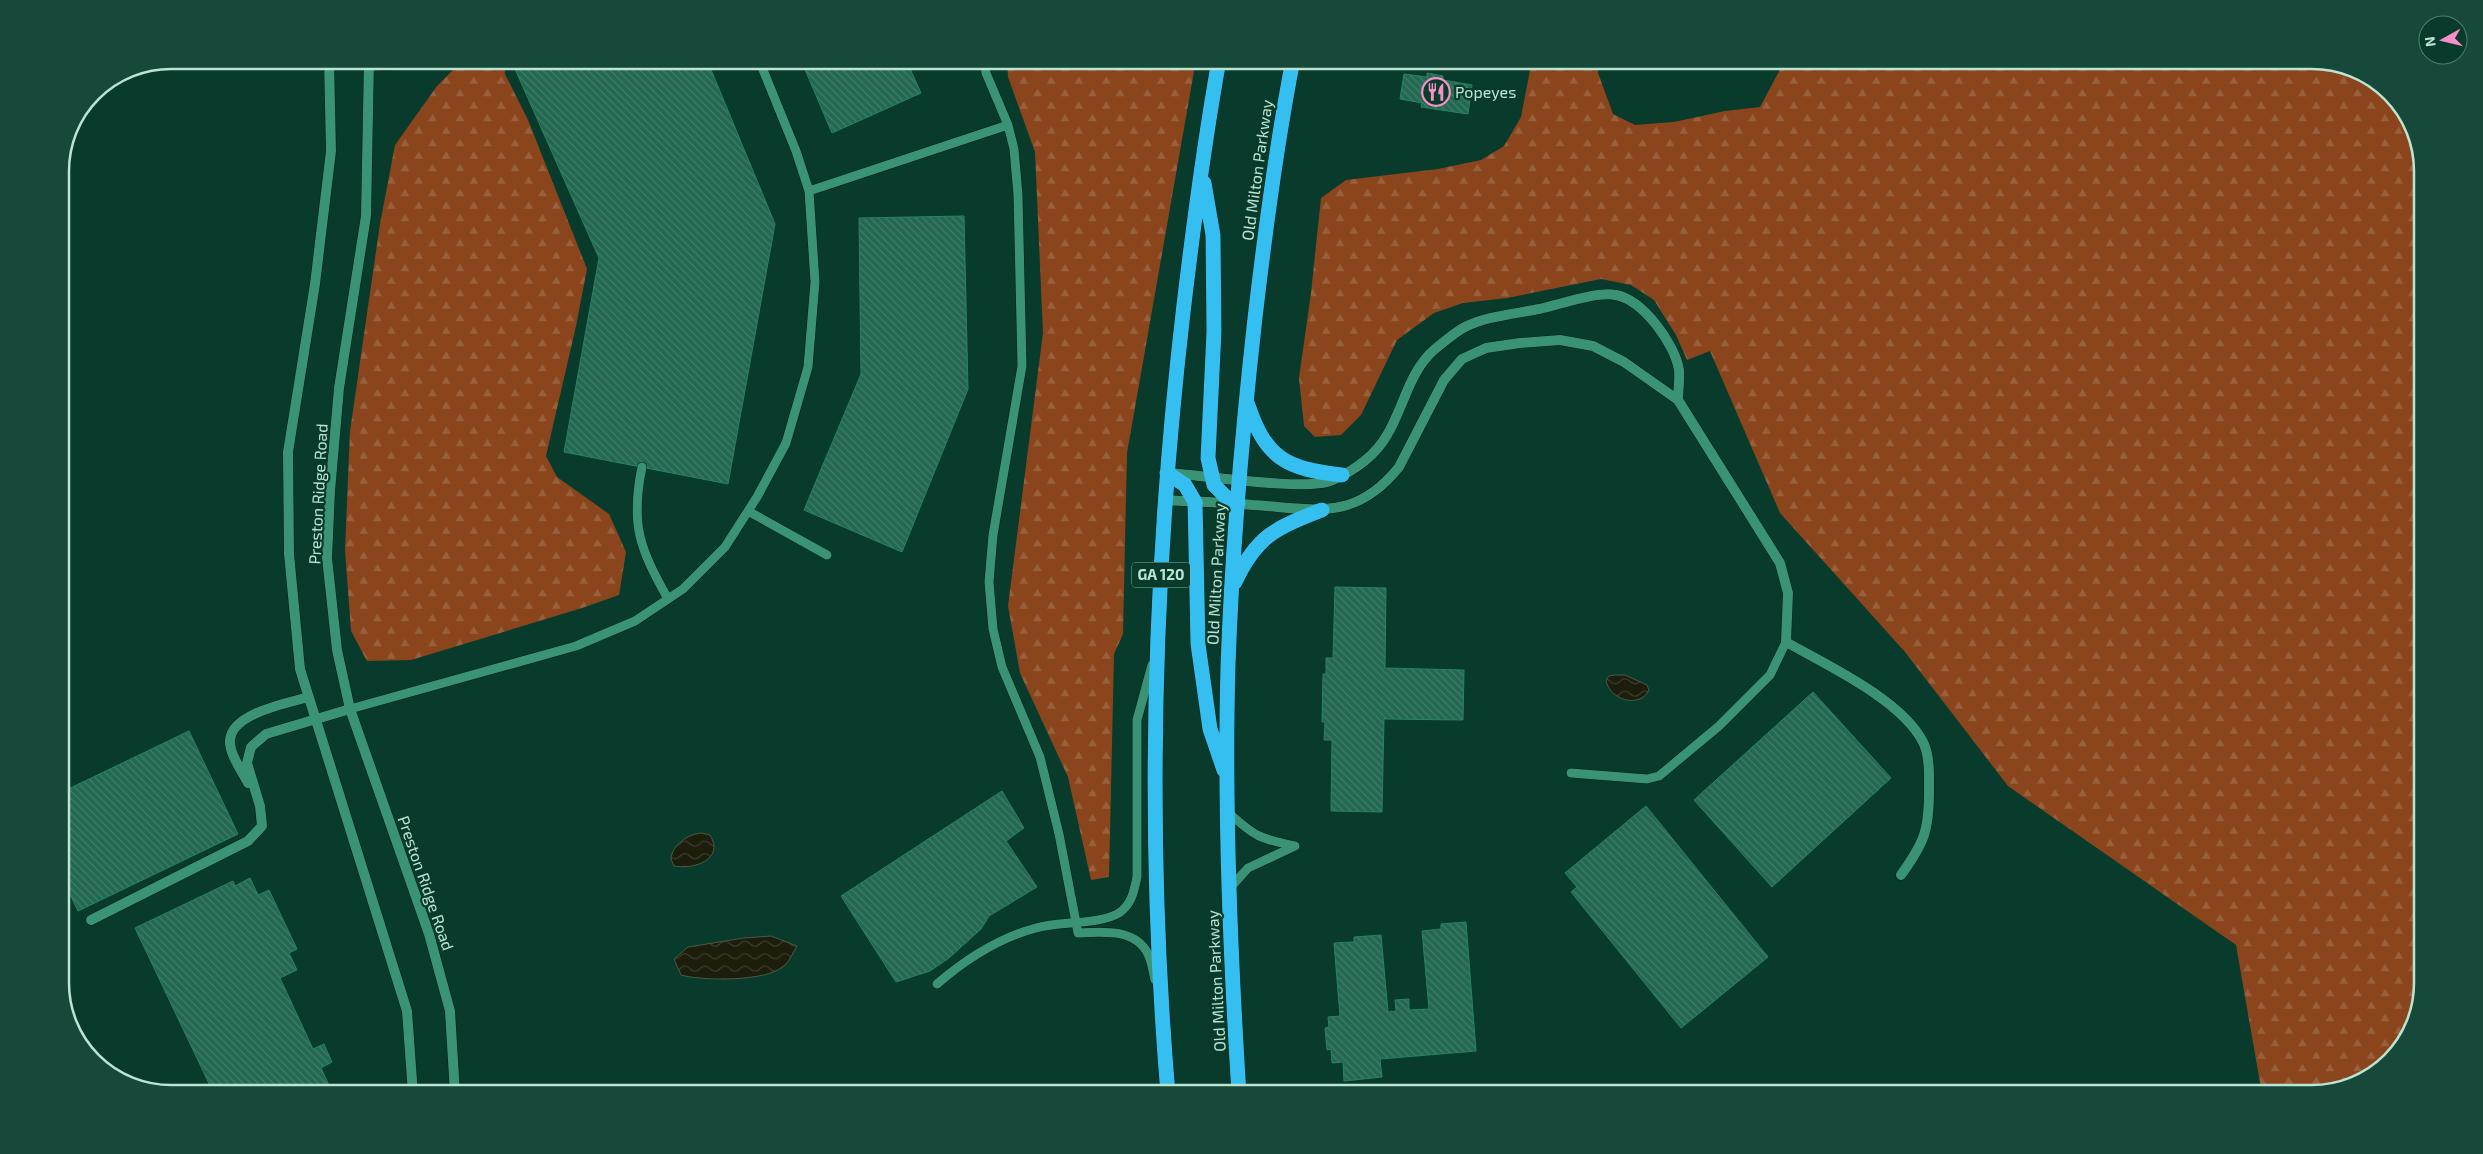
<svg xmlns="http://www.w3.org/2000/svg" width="2483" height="1154" font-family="'Exo 2',sans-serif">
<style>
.forest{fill:url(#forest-firs)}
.water{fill:url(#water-waves);stroke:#4c5948}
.building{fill:url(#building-back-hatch);stroke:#268366}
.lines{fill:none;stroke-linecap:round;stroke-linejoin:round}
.lane-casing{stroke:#031f16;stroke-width:10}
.street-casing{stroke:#031f16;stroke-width:11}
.highway-casing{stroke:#031f16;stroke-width:16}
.lane{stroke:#3a9375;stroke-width:9}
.street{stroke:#3a9375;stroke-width:10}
.highway{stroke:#35bef0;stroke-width:15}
.labels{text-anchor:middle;stroke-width:4.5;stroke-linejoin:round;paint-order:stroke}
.shield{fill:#083b2c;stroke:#85b1a1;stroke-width:1}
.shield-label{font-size:15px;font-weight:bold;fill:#bbe4d3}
.poi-label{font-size:16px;fill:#bbe4d3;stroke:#083b2c;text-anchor:start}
.street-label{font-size:16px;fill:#bbe4d3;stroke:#083b2c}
.rim{fill:none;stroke:#bbe4d3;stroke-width:2.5}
</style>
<defs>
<pattern id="forest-firs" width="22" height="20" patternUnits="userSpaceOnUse" patternTransform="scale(1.25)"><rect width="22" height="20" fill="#8a451d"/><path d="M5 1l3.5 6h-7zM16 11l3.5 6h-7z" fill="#99603d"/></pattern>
<pattern id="water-waves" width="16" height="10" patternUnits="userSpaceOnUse" patternTransform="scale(1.25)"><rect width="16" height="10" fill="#1d1d0c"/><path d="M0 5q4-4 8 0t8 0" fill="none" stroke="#3c3e2e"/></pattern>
<pattern id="building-back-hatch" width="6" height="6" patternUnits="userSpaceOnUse" patternTransform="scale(1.25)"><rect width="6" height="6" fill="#236851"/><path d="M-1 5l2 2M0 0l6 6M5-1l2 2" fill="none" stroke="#417d69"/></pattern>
</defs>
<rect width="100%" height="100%" fill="#083b2c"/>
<path class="forest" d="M463,60h41l1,14 23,46 59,149 -11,57 -30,130 11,21 52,37 17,38 -7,43 -37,13 -171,52 -44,1 -16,-30 -6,-81 5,-119 30,-207 15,-79 42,-59z
M1007,60h189l-69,393 -4,181 -9,20 -5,223 -18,3 -23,-103 -48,-104 -12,-67 35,-273 -8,-181 -27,-75z
M1532,60h66v13l15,41 22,11 39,-3 51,-11 35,-4 25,-47h528l42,9 49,40 19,54v821l-9,42 -40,49 -61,19h-51l-26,-149 -228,-159 -103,-134 -125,-139 -70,-162 -23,9 -11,-25 -22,-35 -23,-15 -30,-6 -94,19 -44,5 -29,10 -37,27 -36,75 -20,20 -26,2 -11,-11 -5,-48 12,-85 10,-95 25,-18 92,-11 43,-9 23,-14 17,-29z"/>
<path class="water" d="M1615,675h10l22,10 2,5c-9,19 -40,10 -43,-10l3,-4z
M701,833l9,2c15,24 -16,35 -36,31l-3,-7c1,-14 17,-25 30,-26z
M771,936l26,10c-4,6 -7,15 -13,20 -18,16 -81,15 -103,9l-7,-16 14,-12 56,-9z"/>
<path class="building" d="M511,60h196l68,164 -47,260 -164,-32 35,-194z
M801,60h105l15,33 -89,40z
M1427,73l16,3v4l29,5 -4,29 -47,-7 1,-4 -22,-4 4,-25 23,3z
M964,216l4,173 -66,163 -98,-42 57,-136 -2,-156z
M1335,587l51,1 -1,80 79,2 -1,50 -79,-1 -2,93 -51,-1 1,-71h-8l1,-18h-3l1,-48h3v-16h7z
M1813,692l78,86 -119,109 -78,-87z
M189,731l49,103 -160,77 -18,-38v-80z
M1002,791l22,37 -18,13 31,46 -48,29 -8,13 -32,29 -19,13 -34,11 -55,-86z
M1646,806l122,151 -87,71 -110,-136 6,-5 -12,-14z
M250,878l8,17 11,-5 28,59 -8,4 8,17 -17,8 33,71 11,-5 8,18 -11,6 12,26h-15l-1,-3 -7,3h-96l-79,-166 98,-47 2,5z
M1466,922l10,129 -96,8 2,18 -38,4 -1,-19 -11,1 -1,-14 -4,1 -2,-22 4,-1 -1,-10 12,-1 -6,-73 20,-1v-5l27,-2 7,77 8,-1 -1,-11 14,-1v11l20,-1 -7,-78 19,-2v-5z"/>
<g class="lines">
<defs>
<path id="lane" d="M370,66l26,-1 10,-5
M1008,125l6,24 4,46 4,171 -29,169 -4,47 4,47 9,38 38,90 19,77 19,99c24,-1 57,-5 70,21 4,8 5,18 7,26
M809,191l199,-66 -22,-52 -2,-13
M642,467c-12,58 -2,82 26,132
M748,511l79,44
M350,709l226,-63 59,-25 48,-32 42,-42 32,-50 29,-54 22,-76 7,-85 -6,-91 -13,-40 -37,-91
M1571,773l76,6 12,-3 60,-50 51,-51 16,-33
M1229,813c26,24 32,26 66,33
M1230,888l18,-20 47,-22
M937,984c29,-25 61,-46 99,-56 24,-7 63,-3 83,-15 13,-9 15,-22 18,-36v-157l15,-55"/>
<path id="street" d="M329,60l2,91 -16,133 -27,168 1,102 11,115 107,342 6,83
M369,60l-3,156 -27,172 -9,103 -3,67 10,92 13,59 79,225 21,77 5,83
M1168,473c34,2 140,19 165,7 22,-10 42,-24 54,-45 17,-28 22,-64 48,-86 9,-7 20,-17 30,-22 22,-11 50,-13 74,-18 20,-4 57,-18 77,-14 27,5 59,49 63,75 1,9 -1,21 -1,30
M1164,500c30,2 59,2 89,5 62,4 102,17 146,-38l45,-87 18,-21 24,-11 34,-5 40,-3 33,6 31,16 54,38 102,163 8,30 -2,49c41,23 116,58 137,100 7,14 6,34 6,49 0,40 -5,52 -28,84
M248,783c-6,-12 -19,-29 -18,-43 2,-27 58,-37 79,-43
M91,920l157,-79 14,-15 -2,-20 -13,-43 4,-16 15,-13 84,-25"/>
<path id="highway" d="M1204,183l9,52 1,96 -6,127 6,27 14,14 10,4
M1248,405c18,54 39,64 94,70
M1167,473l18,12 10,17 3,142 12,85 14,41
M1235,582c22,-47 41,-54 87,-72
M1168,1094c-22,-260 -15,-522 15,-781 10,-85 21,-169 36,-253
M1239,1094c-9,-142 -15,-285 -11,-428 4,-116 14,-232 27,-348 10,-86 21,-172 38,-258"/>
</defs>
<use href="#lane" class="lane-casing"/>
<use href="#street" class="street-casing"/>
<use href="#highway" class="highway-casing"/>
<use href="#lane" class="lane"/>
<use href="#street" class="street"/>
<use href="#highway" class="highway"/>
</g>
<defs>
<symbol id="restaurant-ring" viewBox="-11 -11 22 22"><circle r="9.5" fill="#083b2c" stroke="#fa8fc8" stroke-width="1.5"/><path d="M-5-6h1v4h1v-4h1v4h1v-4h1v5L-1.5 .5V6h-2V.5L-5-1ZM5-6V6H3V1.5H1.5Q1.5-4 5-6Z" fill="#fa8fc8"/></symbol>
</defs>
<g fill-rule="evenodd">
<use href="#restaurant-ring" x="1420" y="76" width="32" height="32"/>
</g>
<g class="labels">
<rect class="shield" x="1132" y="562.5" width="58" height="25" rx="4"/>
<g class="shield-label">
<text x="1161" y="580">GA 120</text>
</g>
<g class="poi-label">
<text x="1455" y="98">Popeyes</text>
</g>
<g class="street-label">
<text transform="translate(1257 170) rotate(-82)" y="6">Old Milton Parkway</text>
<text transform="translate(318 494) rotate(-87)" y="6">Preston Ridge Road</text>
<text transform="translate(1216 574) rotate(-87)" y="6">Old Milton Parkway</text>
<text transform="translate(426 883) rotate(71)" y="6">Preston Ridge Road</text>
<text transform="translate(1216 981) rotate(-93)" y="6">Old Milton Parkway</text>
</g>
</g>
<path d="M0 0H2483V1154H0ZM171 69H2312A102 102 0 0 1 2414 171V983A102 102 0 0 1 2312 1085H171A102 102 0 0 1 69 983V171A102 102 0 0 1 171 69Z" fill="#164939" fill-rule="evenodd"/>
<path class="rim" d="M171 69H2312A102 102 0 0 1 2414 171V983A102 102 0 0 1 2312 1085H171A102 102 0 0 1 69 983V171A102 102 0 0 1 171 69Z"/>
<g transform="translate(2443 40) rotate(262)"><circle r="24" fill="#083b2c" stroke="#507f6f"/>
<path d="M0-4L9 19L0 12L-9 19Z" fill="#fa8fc8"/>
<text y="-8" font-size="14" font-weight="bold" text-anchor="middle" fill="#bbe4d3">N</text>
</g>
</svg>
